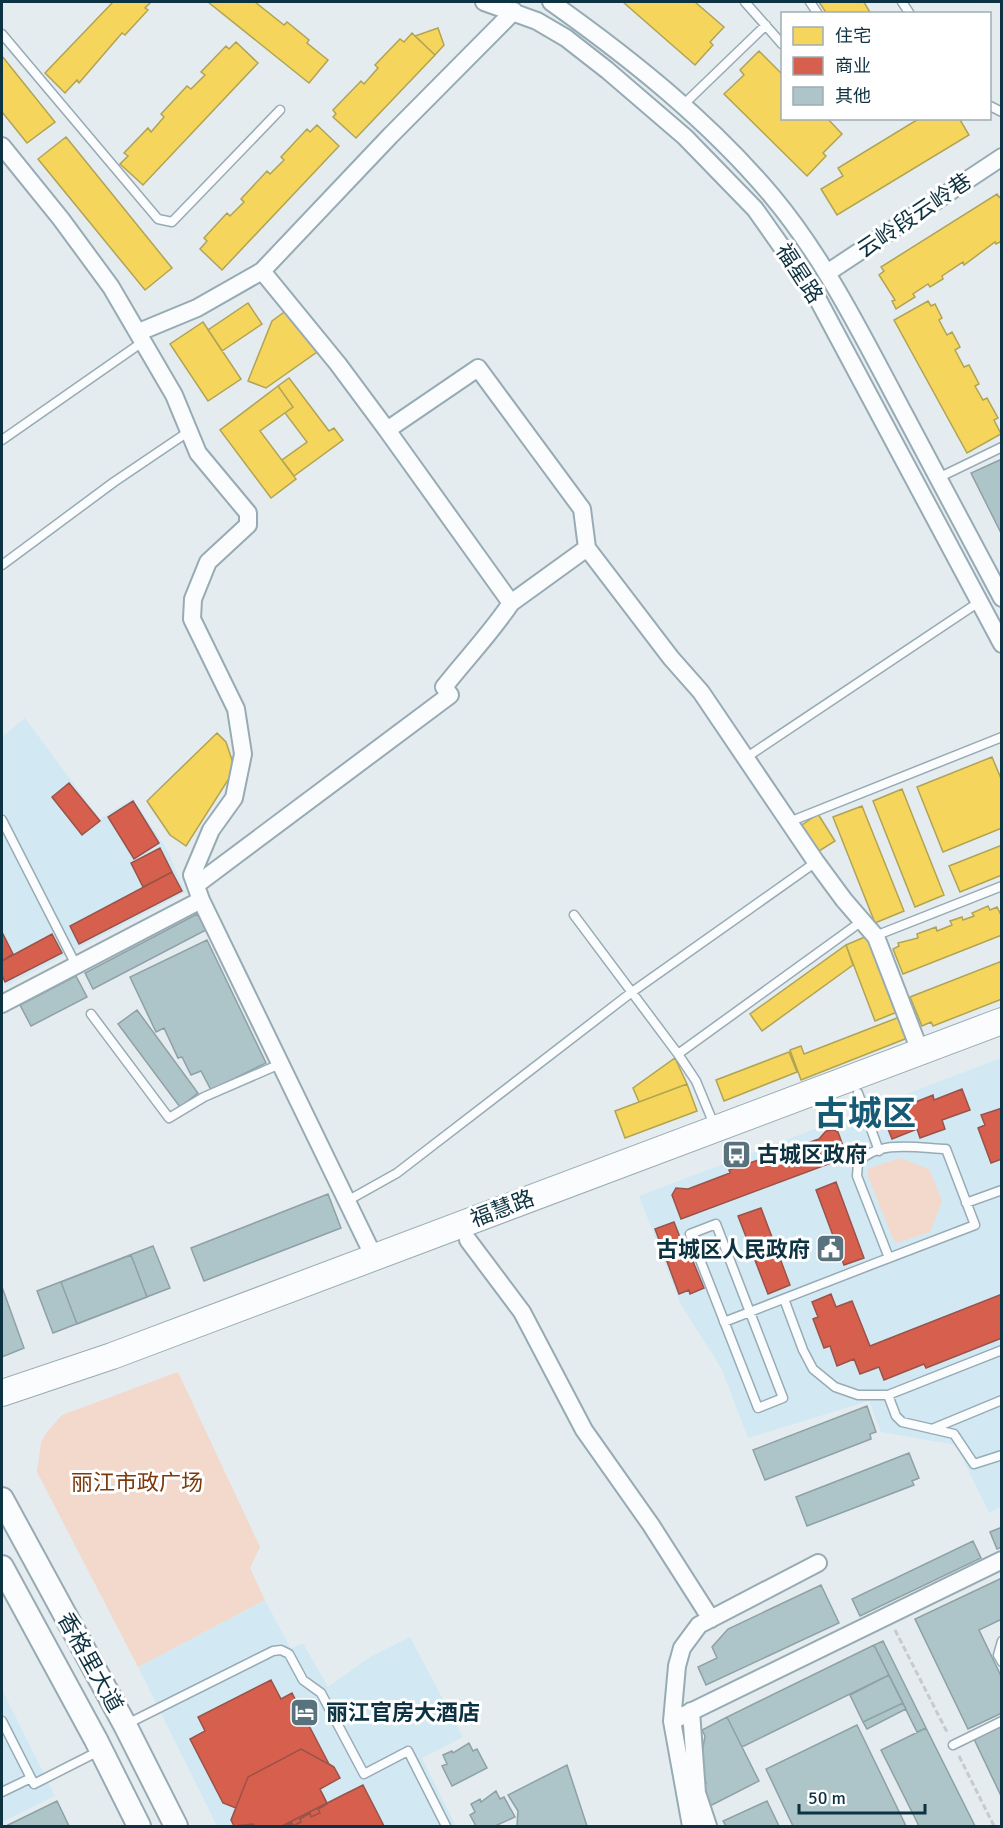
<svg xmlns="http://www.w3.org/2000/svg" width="1003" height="1828" font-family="Signika,'Noto Sans SC',sans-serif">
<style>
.built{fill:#d2e9f4}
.green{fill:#f2d9cb}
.homes{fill:#f6d55c;stroke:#b0a454;stroke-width:1.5}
.shops{fill:#d6604d;stroke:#9a5249;stroke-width:1.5}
.building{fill:#adc4c9;stroke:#8ea1a5;stroke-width:1.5}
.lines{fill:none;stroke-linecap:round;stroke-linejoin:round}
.lane-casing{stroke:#97abb4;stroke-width:11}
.street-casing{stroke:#97abb4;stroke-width:20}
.secondary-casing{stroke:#97abb4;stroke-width:26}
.primary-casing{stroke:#97abb4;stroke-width:28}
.path{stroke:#c5cbcf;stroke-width:3;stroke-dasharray:6 3;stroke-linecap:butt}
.lane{stroke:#fbfcfd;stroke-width:8}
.street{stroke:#fbfcfd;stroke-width:16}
.secondary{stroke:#fbfcfd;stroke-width:22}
.primary{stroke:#fbfcfd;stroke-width:26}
.labels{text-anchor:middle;stroke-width:6;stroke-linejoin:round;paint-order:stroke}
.street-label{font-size:22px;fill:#0d3241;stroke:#fff}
.poi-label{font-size:22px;font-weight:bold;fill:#0d3241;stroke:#fff;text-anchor:start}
.park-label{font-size:22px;fill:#7b390c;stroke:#fff}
.town-label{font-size:34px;font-weight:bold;fill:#165a75;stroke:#fff}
</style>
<rect width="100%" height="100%" fill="#e4ecf0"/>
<path class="built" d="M25,718l75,101 33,-21 33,50 20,44 -180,94 -4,-8v-241z
M1001,1058v449l-12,6 -33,-68 -75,-13 -12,-31 -121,37 -27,-70 -41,-65 -41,-107z
M265,1600l26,49 12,-6 25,44 42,-30 40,-20 53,100 -41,21 34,68h-239l-79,-159z
M2,1689l53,107 -53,26z"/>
<path class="green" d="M900,1158l29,11 13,32 -12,31 -33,11 -4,-4 -26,-65 2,-6z
M178,1372l82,175 -10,21 15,32 -127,67 -101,-195 4,-30 6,-10 15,-17z"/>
<path class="homes" d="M113,2h38l-6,6 3,2 -23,25 -3,-2 -43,50 -2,-3 -12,13 -20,-20z
M208,2h47l29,23 3,-3 22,18 -2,3 21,17 -19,23z
M623,2h72l29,25 -14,15 3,3 -18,20z
M819,2h45l7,12h-44z
M438,28l6,17 -9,10 -20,-19z
M412,33l23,22 -79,83 -23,-21 3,-3 -3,-4 28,-29 3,3 14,-16 -3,-3 25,-26 4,3z
M236,42l22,21 -115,122 -23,-21 8,-8 -4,-3 24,-25 3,4 13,-15 -3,-3 26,-28 4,3 14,-14 -4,-3 25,-26 3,3z
M759,51l23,23v44h45l15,16 -19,19 3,3 -19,20 -83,-82 20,-19 -4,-5z
M2,56l53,66 -28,21 -25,-31z
M920,118h39l10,17 -132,80 -16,-26 22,-13 -5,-8z
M317,125l22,21 -117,124 -22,-21 7,-8 -3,-3 23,-25 3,3 14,-14 -3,-3 26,-28 3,3 14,-14 -3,-3 26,-28 3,3z
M66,137l106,131 -27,22 -107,-131z
M997,194l2,3 3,-1v45l-6,3 -1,-2 -31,23 -1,-3 -21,14 1,3 -13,8 -2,-3 -15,10 2,3 -19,12 -4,-8 3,-1 -16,-25 5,-4 -3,-4z
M928,301l3,5 4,-2 7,14 -3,2 8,15 5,-3 8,15 -5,3 9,17 5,-2 10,19 -4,2 8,14 4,-2 11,20 -4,2 7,14 -34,19 -73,-133z
M248,303l14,21 -40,27 -14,-21z
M287,310l30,42 -51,36 -18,-7 24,-60z
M203,322l38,57 -33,22 -38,-57z
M289,378l40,53 5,-3 9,12 -49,36 -12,-16 25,-18 -22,-29 8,-6 -15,-21z
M278,386l15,21 -33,24 36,48 -25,19 -51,-68z
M217,733l9,9 9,27 -49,77 -16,-11 -23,-34z
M992,757l10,24v47l-59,24 -26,-65z
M902,789l42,106 -29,12 -42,-106z
M862,806l42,105 -29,12 -42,-106z
M818,814l17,27 -19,12 -17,-26z
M1002,845v30l-42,17 -11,-26z
M988,906l2,4 7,-3 5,10v18l-99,39 -10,-25 6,-3 -1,-3 20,-5 -1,-4 19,-7 1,4 15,-6 -2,-4 12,-4 1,3 11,-4 -2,-3z
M867,936l30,76 -22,9 -29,-76z
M846,945l7,20 -91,66 -12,-17z
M1002,961v38l-69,27 -2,-4 -9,4 -12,-29z
M902,1016l8,21 -109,43 -11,-30 11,-4 3,8z
M789,1052l8,20 -73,29 -8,-21z
M675,1058l12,26 -48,18 -6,-14z
M687,1084l10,27 -72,27 -10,-27z"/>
<path class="shops" d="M69,783l31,38 -18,14 -30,-38z
M133,801l26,42 -25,16 -26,-42z
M160,848l12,24 -29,15 -12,-24z
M172,872l10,19 -103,53 -9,-18z
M2,932l11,22 -11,7z
M52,934l10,19 -57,29 -3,-7v-14z
M962,1089l8,21 -28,10 3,9 -25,9 -3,-9 -25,10 -8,-20 26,-10 -2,-4 25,-10 1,5z
M1002,1108v51l-11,4 -13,-35 7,-3 -4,-10z
M834,1130l4,2 9,25 -166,62 -9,-24 4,-7 12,1 42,-16 -1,-3 90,-31 7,-8z
M836,1182l28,76 -20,7 -28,-75z
M761,1208l29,77 -22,9 -30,-78z
M674,1222l15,38 3,-1 12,29 -14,6 -1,-4 -10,4 -24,-65z
M831,1294l5,13 16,-6 18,45 132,-52v44l-76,30 -2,-4 -40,16 -5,-13 -19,7 -6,-15 -17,7 -7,-20 -6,2 -11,-29 5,-2 -6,-15z
M271,1680l10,19 11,-6 37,71 5,3 6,11 -20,11 7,14 -45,23h-27l-2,-2 -19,2 -3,-6 5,-12 -13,-5 -33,-64 15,-8 -7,-14z
M301,1749l33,18 6,11 -20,11 7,15 -9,5 2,4 -9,4 -1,-4 -10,6 1,3 -8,4 -1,-3 -8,3h-29l-2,-2 -19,2 -3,-6 17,-43z
M363,1785l21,41h-102l63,-32z"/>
<path class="building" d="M1002,459v76l-31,-62z
M197,914l9,16 -113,59 -8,-16z
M207,940l59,123 -55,27 -10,-19 -10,4 -9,-18 -4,1 -14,-30 -8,4 -26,-55z
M76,976l11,21 -56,29 -11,-21z
M137,1010l61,83 -18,14 -62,-83z
M328,1194l13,34 -137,53 -13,-33z
M153,1246l17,42 -117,45 -16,-42z
M131,1255l16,42 -70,27 -16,-42z
M2,1287l22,61 -22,9z
M867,1406l9,26 -6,2 1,5 -106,41 -12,-30z
M909,1453l10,25 -7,3 2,4 -107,41 -11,-29z
M1002,1527v20l-5,2 -7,-17z
M973,1541l8,17 -121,58 -8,-17z
M1002,1578v41l-23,11 23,48v35l-34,16 -53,-110z
M821,1585l18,38 -133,62 -8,-18 19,-9 -5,-11 16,-18z
M883,1641l43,87 -9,4 -43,-87z
M874,1645l15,30 -147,72 -15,-30z
M889,1675l14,28 -40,19 -13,-27z
M903,1703l3,6 -39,20 -4,-7z
M727,1717l32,64 -49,25 -10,-20 6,-3 -7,-13 6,-34 -3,-6z
M857,1725l49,101h-113l-27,-57z
M1002,1726v72l-28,-59z
M926,1728l49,98h-56l-38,-76z
M469,1743l4,8 4,-2 10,19 -35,18 -10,-20 5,-2 -4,-9 9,-4 1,2z
M567,1765l20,61h-70l1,-15 -10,-16z
M496,1791l4,8 4,-2 11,20 -20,9h-19l-6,-11 5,-3 -4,-8 9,-5 1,3z
M57,1801l12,25h-63z
M767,1801l12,25h-53l-3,-5z"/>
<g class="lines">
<defs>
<path id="lane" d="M745,2l37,42
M810,2l8,12
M902,2l8,12
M2,34l156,185 14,3 108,-112
M682,106l84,-81
M990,106l12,6
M2,440l142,-99
M938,478l64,-31
M2,565l112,-83 74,-50
M747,757l232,-155
M2,820l74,145
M789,822l213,-85
M574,915l104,139
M875,936l127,-50
M91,1014l78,104 35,-21 76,-33
M858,1093l21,58
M715,1127l-19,-46 -18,-27 184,-133
M347,1201l50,-28 235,-181 184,-130
M966,1203l36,-13
M716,1224l67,174 -25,10 -68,-174z
M784,1299l19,51 10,19 22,18 23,8h30l114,-45
M724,1322c84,-33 167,-65 251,-97l-29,-76c-27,-1 -69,-10 -88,14l-1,13 32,82
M888,1395l8,21 6,6 52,12 20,30 28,-9
M932,1429l70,-29
M1002,1641l-4,14 4,7
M2,1721l32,63 67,-34
M125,1725l148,-74 8,-1 8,4 14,26 18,13 43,81 44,-23 38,75
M953,1745l49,-24
M2,1792l29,-14"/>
<path id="street" d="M484,2l53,19 29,17 41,32 78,67 70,72 60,85 187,350
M551,2c79,56 158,119 221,194 50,60 85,129 121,197 36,68 73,136 109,205
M2,146l59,73 50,68 63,108 24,58 50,60v12l-40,37 -15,37 -1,20 44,90 7,45 -9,44 -23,32 -19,45 9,25 173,357
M262,271l76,93 49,66 91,-62 104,141 5,39 84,110 30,34 115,170 28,38 32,37 44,114
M827,273l175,-116
M139,332l58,-24 65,-37 128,-135 124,-125
M387,430l124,173 76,-55
M196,885l254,-190 -6,-8c22,-28 47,-54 67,-84
M2,1004l199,-104
M468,1240l54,72 62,118 67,95 60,94
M691,1711l6,82 11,33
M672,1721l330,-161
M691,1826l-19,-105 5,-55 5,-18 17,-23 119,-62"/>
<path id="secondary" d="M2,1499l123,226 51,101
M2,1567l94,173 43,86"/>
<path id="primary" d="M2,1393l110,-37 890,-335"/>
</defs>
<use href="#lane" class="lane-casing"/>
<use href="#street" class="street-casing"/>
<use href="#secondary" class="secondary-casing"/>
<use href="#primary" class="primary-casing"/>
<path class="path" d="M895,1630l53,104
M959,1756l35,70"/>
<use href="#lane" class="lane"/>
<use href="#street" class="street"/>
<use href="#secondary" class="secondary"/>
<use href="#primary" class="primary"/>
</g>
<defs>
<symbol id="bus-square" viewBox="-11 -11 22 22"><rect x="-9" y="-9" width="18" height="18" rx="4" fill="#58737e" stroke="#fff"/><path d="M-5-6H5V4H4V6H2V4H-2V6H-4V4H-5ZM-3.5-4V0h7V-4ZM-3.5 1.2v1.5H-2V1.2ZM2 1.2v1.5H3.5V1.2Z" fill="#fff"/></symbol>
<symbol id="civic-square" viewBox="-11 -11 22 22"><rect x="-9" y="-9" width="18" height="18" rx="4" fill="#58737e" stroke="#fff"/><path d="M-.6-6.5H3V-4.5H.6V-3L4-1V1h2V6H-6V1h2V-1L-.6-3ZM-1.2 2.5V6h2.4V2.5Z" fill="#fff"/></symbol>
<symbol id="hotel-square" viewBox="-11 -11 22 22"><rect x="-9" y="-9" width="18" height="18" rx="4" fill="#58737e" stroke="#fff"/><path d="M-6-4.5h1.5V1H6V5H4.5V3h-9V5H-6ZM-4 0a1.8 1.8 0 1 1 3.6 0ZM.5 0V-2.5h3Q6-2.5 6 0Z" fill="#fff"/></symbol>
</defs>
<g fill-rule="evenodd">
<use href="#bus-square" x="720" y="1138" width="33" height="33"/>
<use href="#civic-square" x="814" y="1232" width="33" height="33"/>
<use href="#hotel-square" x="288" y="1696" width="33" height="33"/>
</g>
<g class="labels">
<g class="street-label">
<text transform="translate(914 215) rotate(-34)" y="8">云岭段云岭巷</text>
<text transform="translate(800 273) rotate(57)" y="8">福星路</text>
<text transform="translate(502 1208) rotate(-21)" y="8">福慧路</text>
<text transform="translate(91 1662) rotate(61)" y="8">香格里大道</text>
</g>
<g class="poi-label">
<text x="757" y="1162">古城区政府</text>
<text x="810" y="1257" text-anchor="end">古城区人民政府</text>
<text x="326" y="1720">丽江官房大酒店</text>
</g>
<g class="park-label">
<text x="137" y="1490">丽江市政广场</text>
</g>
<g class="town-label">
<text x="865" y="1125">古城区</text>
</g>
</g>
<rect width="1003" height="1828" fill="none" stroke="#0d3241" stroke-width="6"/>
<rect x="781" y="12" width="210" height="108" fill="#ffffff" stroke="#9eadb3" stroke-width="1.5"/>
<rect x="793" y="27" width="30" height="18" fill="#f6d55c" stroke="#9eadb3" stroke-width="1.5"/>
<text x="835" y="42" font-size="18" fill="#0d3241">住宅</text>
<rect x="793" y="57" width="30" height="18" fill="#d6604d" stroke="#9eadb3" stroke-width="1.5"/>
<text x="835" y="72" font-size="18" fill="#0d3241">商业</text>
<rect x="793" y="87" width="30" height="18" fill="#adc4c9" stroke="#9eadb3" stroke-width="1.5"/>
<text x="835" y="102" font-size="18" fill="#0d3241">其他</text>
<path d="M799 1804v9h126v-9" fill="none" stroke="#0d3241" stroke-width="3"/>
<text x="808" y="1804" font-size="18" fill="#0d3241" stroke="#ffffff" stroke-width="4.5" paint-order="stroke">50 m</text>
</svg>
